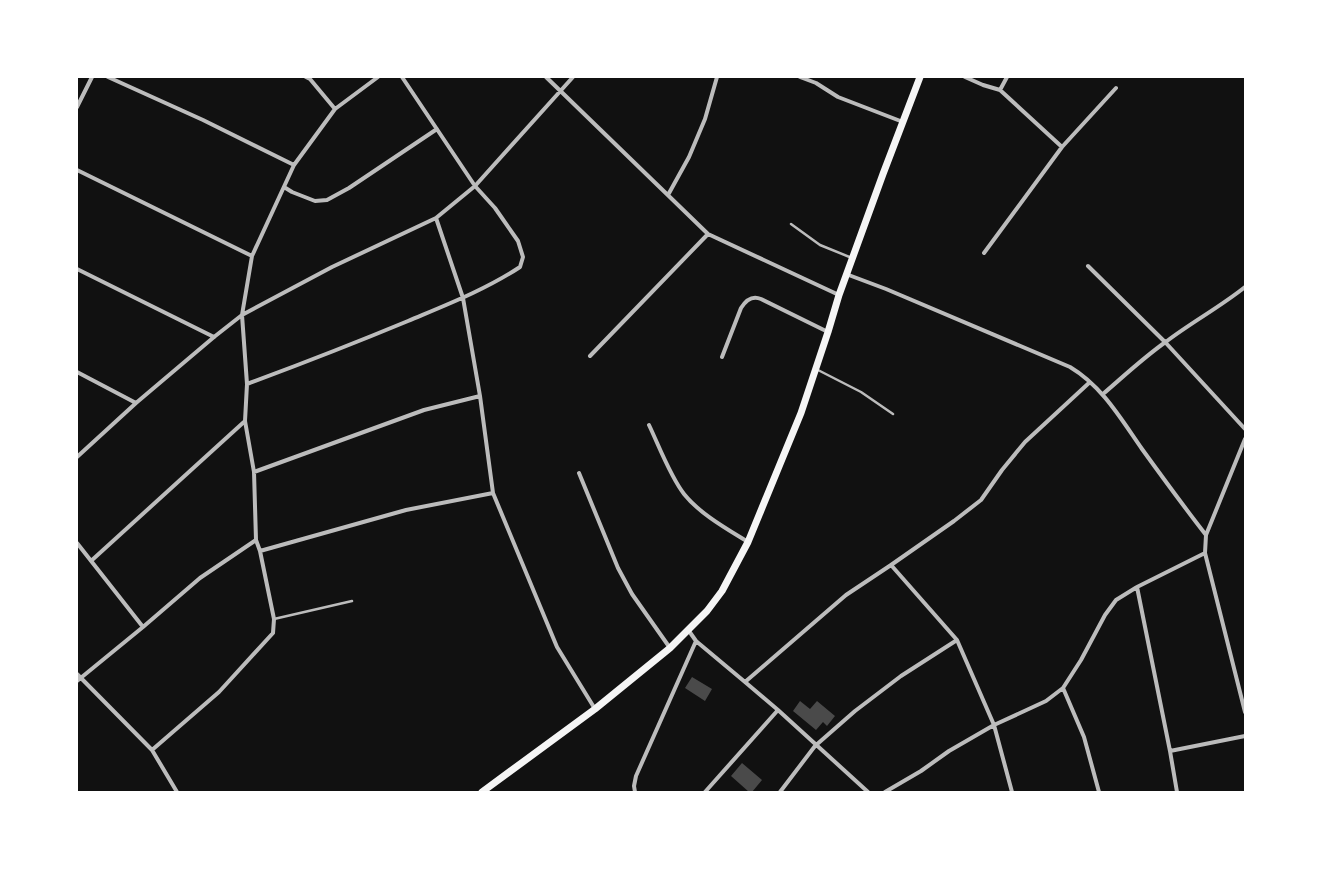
<svg xmlns="http://www.w3.org/2000/svg" width="1322" height="869" font-family="'Golos Text',sans-serif">
<style>
.building{fill:#4a4a4a}
.lines{fill:none;stroke-linecap:round;stroke-linejoin:round}
.service{stroke:#bcbcbc;stroke-width:2.5}
.minor{stroke:#bcbcbc;stroke-width:4}
.secondary{stroke:#f5f5f5;stroke-width:7}
</style>
<rect width="100%" height="100%" fill="#111"/>
<path class="building" d="M692,677l20,12 -7,12 -20,-13z
M800,701l10,8 7,-8 18,15 -8,10 -4,-4 -7,8 -23,-19z
M742,763l20,17 -10,12h-3l-18,-16z"/>
<g class="lines">
<path class="service" d="M791,224l29,21 32,13
M816,369l45,23 32,22
M274,619l78,-18"/>
<path class="minor" d="M108,77l95,43 91,45
M306,77l4,2 25,30
M546,77l162,157 131,61
M573,77l-98,109 -39,32 27,80 17,98 13,97 64,154 38,62
M800,77l16,6 22,14 65,25
M965,77l18,8 17,5 62,57
M1000,90l7,-13
M77,107l15,-30
M77,170l175,86
M284,187l8,5 23,9 12,-1 22,-12 88,-59
M668,195l21,-38 16,-38 12,-42
M984,253l78,-106 54,-59
M1088,266l77,76 80,87
M77,269l137,68
M846,274l40,15 184,78c32,19 51,52 72,82 21,29 42,58 64,86l-1,18 40,159
M590,356l118,-122
M722,357l19,-49c5,-8 11,-13 20,-9l67,33
M77,372l59,31
M247,384c54,-20 108,-41 161,-63 38,-16 77,-31 112,-54l3,-10 -5,-16 -23,-33 -20,-22 -73,-109
M1103,394c21,-18 41,-37 64,-53 25,-19 53,-34 78,-54
M649,425c10,21 21,51 35,69 16,20 43,35 64,48
M77,457l59,-54 78,-66 28,-22 90,-48 104,-49
M254,472l170,-62 56,-14
M579,473l39,95 14,26 38,54
M1206,535l39,-96
M77,543l66,84
M260,551l146,-41 87,-17
M91,561l154,-140
M891,565l63,-44 27,-21 21,-30 23,-28 65,-60
M1137,587l33,164 7,41
M696,641l49,41 101,-87 45,-30 66,75 37,85 18,67
M77,674l75,76 25,42
M77,681l66,-54 57,-49 56,-38
M745,682l33,28 90,82
M1063,688l21,49 15,55
M152,750l67,-58 54,-59 1,-14 -14,-68 -4,-11 -2,-68 -9,-51 2,-37 -5,-69 10,-59 42,-91 41,-56 43,-32
M1170,751l75,-15
M635,792l-1,-6 2,-10 60,-135 -7,-10
M705,792l73,-82
M780,792l35,-46 40,-35 46,-35 56,-36
M885,792l36,-21 28,-20 45,-26 52,-24 17,-13 18,-28 24,-45 11,-15 21,-13 68,-34"/>
<path class="secondary" d="M482,792l113,-83 75,-61 37,-37 15,-20 26,-49 53,-129 27,-81 11,-37 44,-121 37,-97"/>
</g>
<rect width="1322" height="869" fill="none" stroke="#ffffff" stroke-width="156"/>
</svg>
